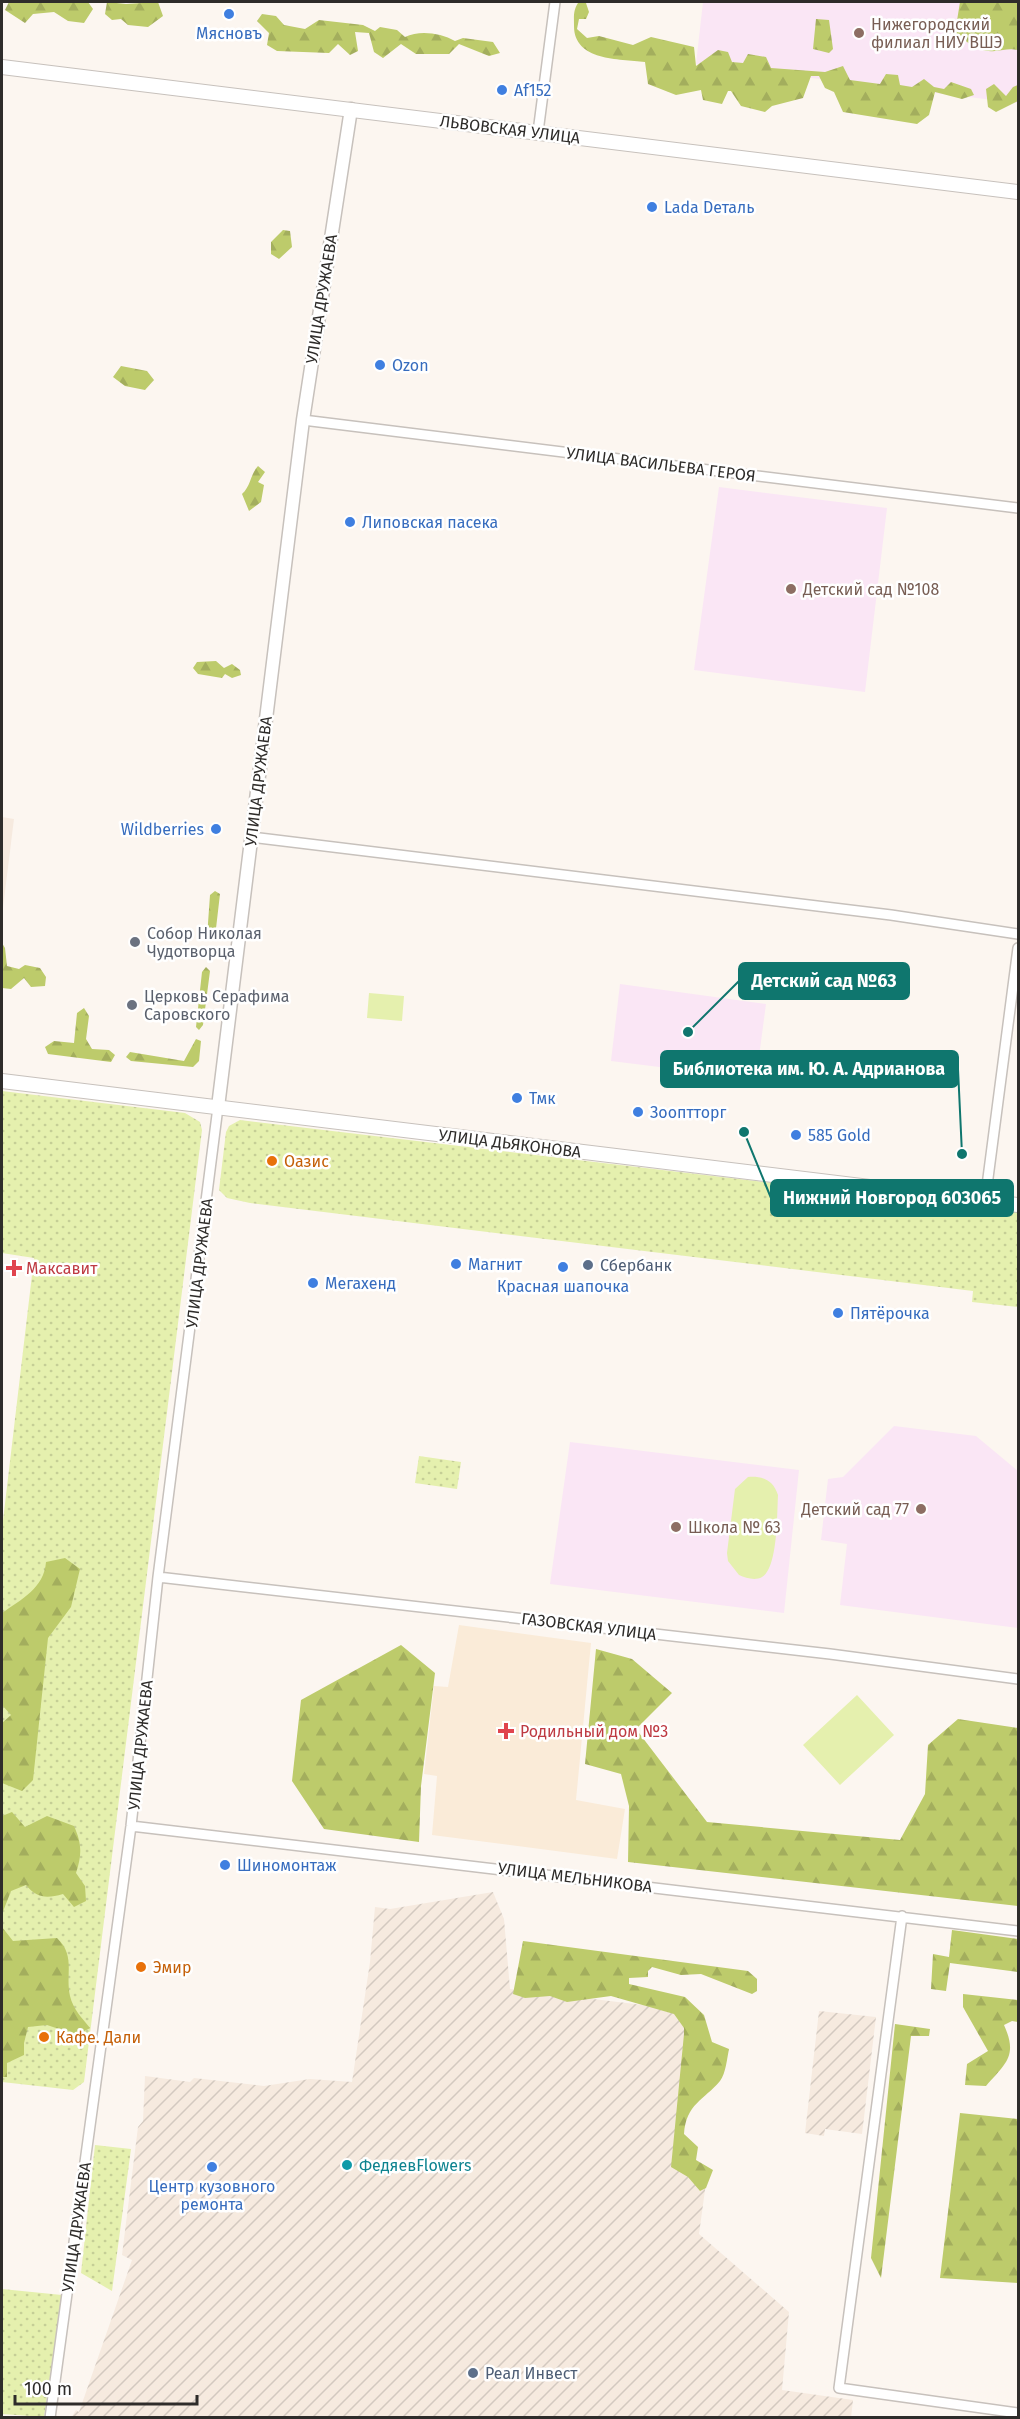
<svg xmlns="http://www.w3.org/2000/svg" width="1020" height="2419" font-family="'Fira Sans',sans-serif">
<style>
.built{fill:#f6eadf}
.industrial{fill:url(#industrial-furrows)}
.education{fill:#fae6f5}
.medical{fill:#faebd8}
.grass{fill:url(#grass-dots)}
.forest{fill:url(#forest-firs)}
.pitch{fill:#e5f0ae}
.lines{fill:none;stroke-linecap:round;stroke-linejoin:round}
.minor-casing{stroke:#c7c1bc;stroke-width:12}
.tertiary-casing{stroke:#c7c1bc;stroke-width:15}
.secondary-casing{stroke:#c7c1bc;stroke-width:16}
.minor{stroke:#fff;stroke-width:9}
.tertiary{stroke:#fff;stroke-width:12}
.secondary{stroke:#fff;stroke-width:14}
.shop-dot{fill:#3f7fe0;stroke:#fff;stroke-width:2}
.education-dot{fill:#8d6e63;stroke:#fff;stroke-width:2}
.worship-dot{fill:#6b7280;stroke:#fff;stroke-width:2}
.food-dot{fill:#e8710a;stroke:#fff;stroke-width:2}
.service-dot{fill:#5c6f8a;stroke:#fff;stroke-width:2}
.health-dot{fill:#e0444e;stroke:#fff;stroke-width:2}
.culture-dot{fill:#0f9aa8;stroke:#fff;stroke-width:2}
.labels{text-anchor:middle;stroke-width:5;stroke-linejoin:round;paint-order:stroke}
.education-label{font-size:16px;fill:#785e54;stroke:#fff;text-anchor:start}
.shop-label{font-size:16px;fill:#366cbe;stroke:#fff;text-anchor:start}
.street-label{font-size:16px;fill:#2e2c2a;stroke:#fff}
.worship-label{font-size:16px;fill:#5b616d;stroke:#fff;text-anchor:start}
.food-label{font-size:16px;fill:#c56008;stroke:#fff;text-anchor:start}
.service-label{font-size:16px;fill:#4e5e75;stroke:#fff;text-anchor:start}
.health-label{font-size:16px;fill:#be3a42;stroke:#fff;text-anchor:start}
.culture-label{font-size:16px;fill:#0d838f;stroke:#fff;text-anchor:start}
.leader{fill:none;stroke:#0f766e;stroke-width:2}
.callout-dot{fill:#0f766e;stroke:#fff;stroke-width:2}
.callout{fill:#0f766e;stroke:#0f766e;stroke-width:2}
.callout-label{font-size:18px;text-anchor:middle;font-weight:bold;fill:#fff}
</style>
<defs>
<pattern id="industrial-furrows" width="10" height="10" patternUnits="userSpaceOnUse" patternTransform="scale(1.5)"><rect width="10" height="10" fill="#f6eadf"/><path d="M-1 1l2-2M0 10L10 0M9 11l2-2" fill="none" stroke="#d3c9c0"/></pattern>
<pattern id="grass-dots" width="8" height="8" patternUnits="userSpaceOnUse" patternTransform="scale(1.5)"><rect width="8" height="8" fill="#e5f0ae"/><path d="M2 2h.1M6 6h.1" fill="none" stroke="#c5ce96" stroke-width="1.8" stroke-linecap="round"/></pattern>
<pattern id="forest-firs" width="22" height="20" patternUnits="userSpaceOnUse" patternTransform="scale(1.5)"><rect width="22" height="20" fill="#bdcb6b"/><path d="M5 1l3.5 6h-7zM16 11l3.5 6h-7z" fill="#a3ae5d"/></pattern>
</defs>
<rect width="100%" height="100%" fill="#fcf6f0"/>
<path class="built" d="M2,817l12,2 -12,97z"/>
<path class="industrial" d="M493,1892l11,27 6,70 183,22 -16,152 31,5 -9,66 90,78 -7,78 71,10 -2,18h-780l5,-8 3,2 53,-152 -10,-5 16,-128 5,-6 2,-45 45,6 4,-4 70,8 46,-7 42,3 18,-120 5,-55 15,2z
M819,2011l57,6 -14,117 -37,-5 -1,7 -19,-3z"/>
<path class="education" d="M703,2h315v101l-322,-39z
M719,487l168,21 -22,184 -171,-22z
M620,984l146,20 -10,75 -145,-18z
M894,1426l82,10 42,35v157l-178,-23 7,-61 -26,-4 7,-61 15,-2z
M570,1442l229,28 -15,143 -234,-29z"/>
<path class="medical" d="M459,1625l132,18 -15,157 49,9 -8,50 -185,-24 5,-59 -13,-2 10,-88 14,1z"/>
<path class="grass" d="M2,1091l183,22 15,9 2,8 -118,952 -11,8 -71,-8v-553l32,-271 -32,-5z
M240,1120l778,92v95l-46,-5 1,-11 -723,-88 -23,-5 -8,-8 7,-58 3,-6z
M419,1456l42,6 -4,27 -42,-6z
M95,2145l36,4 -19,142 -31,-18z
M2,2289l60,6 -18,122 -42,-3z"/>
<path class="forest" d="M9,2h79l5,7 -9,14 -16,-2 -14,-9 -21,2 -8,9 -20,-13z
M107,2l19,2 32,-2 5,14 -15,11 -20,-2 -7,-6 -9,1 -7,-6z
M960,2h58v48c-10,-2 -14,0 -23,1 -17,2 -27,-9 -40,-18z
M578,3h8l3,9 -3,7h-7l-2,10 10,9 12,-2 34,9 18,-8 43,10 2,19 22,-16 10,2 4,10 11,1 5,-9 18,3 5,11 54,4 18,-6 7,14 30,4 6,-10 12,1 2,10 12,2 12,-8 10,8 10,2 7,-7 20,7 3,6 -12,4 -27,-7 -6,23 -12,9 -74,-12 -9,-20 -9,-4 -6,-12h-8l-8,22 -31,8 -7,6 -24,-6 -10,-15h-3l-6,13 -19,-4 -2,-10 -25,5 -28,-11 -3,-22c-26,-3 -71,-1 -71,-36 0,-10 -1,-15 4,-23z
M262,14l14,2 8,9 21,4 14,-9 44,5 12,6 5,-4 17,3 8,7c15,-7 35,-4 50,4l8,-3 30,4 7,11 -11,3 -30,-12 -10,10h-33l-15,-10 -18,14 -9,-6 -5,-19 -14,-1 3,19 -8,4 -12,-11 -9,9 -52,-2 -10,-6 2,-12 -12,-12z
M816,19l13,1 4,29 -4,4 -16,-4z
M994,84l12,12 7,-9 5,-2v16l-22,11 -8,-5 -2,-18z
M283,230l7,1 2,16 -13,12 -8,-5v-12z
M121,366l26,5 7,9 -9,10 -20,-4 -12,-9z
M258,466l7,6 -7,10 6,3 -3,17 -12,9 -7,-17c9,-8 8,-19 16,-28z
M216,661l8,7 8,-4 8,6 1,5 -9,3 -7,-4 -3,4 -24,-4 -5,-6 4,-6z
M215,891l5,3 -5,43 -5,3 -3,-3 3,-42z
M2,943l3,5 2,18 12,3 6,-4 15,3 6,9 -1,9 -14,1 -7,-9 -13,11 -9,-1z
M206,967l4,4 -7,54 -4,5 -3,-3 6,-55z
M84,1008l5,8 -3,23 6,10 17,1 6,5 -4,7 -63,-8 -3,-7 9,-6 20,2 3,-30z
M196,1039l5,2 -2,20 -6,6 -62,-6 -5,-4 4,-5 54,9z
M65,1558l15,11 -9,38 -23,31 -15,142 -11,11 -20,-8v-60l9,-8 -9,-10v-92c20,-14 42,-25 44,-51z
M401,1645l34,28 -14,113 -2,56 -95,-13 -32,-48 9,-81z
M596,1649l36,10 40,34 -36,36 71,93 193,18 25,-46 3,-49 30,-26 60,9v178l-390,-44 1,-56 -8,-32 -36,-10z
M12,1812l13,15 22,-11 27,10c8,18 8,29 2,47l9,13 1,15 -12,6 -11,-13c-17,5 -26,4 -37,-9l-15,6 -9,23v-98z
M2,1927l11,14 44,-3c19,18 8,36 13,58 3,13 12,22 20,32l-13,7 -30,-10 -19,2 -4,16v12l-17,8v14h-5z
M952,1930l66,9v33l-68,-9 -4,28 -15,-2 2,-35 16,3z
M523,1941l225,30 9,8v12l-5,3 -51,-20 -20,1 -29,-8 -4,4v6l-19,1v6l56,13 19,18 8,27 17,7c-2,9 -3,24 -9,32 -16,19 -34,23 -36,53l14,13 -2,13 17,10 -7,18 -6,3 -12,-14 -17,-10 13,-133v-6l-10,-14 -63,-18 -44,6 -17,-6 -25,2 -12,-4z
M963,1994l55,6v22l-6,-1 -8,4c14,31 2,38 -18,61l-21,-1 2,-21 21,-13 -25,-44z
M895,2024l35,5 -1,7h-18l-30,242 -10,-20z
M960,2113l58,6v164l-78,-5z"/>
<path class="pitch" d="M369,993l35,3 -2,25 -35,-3z
M748,1477c15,-1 25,3 30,18 -1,17 0,73 -16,82 -7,4 -16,1 -23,-2l-11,-14 -1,-8 8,-64z
M857,1695l37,40 -54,50 -37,-40z"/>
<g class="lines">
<defs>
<path id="minor" d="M538,132l17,-130
M303,420l715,88
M251,837l640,78 127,19
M985,1201l33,-253
M158,1577l672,77 188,25
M131,1826l887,105
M902,1916l-63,472 179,25
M50,2418l81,-592 27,-249 60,-470"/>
<path id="tertiary" d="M218,1107l85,-687 48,-311"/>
<path id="secondary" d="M2,67l1016,125
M2,1081l1016,124"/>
</defs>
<use href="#minor" class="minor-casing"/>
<use href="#tertiary" class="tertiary-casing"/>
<use href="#secondary" class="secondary-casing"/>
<use href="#minor" class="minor"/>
<use href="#tertiary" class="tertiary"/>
<use href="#secondary" class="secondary"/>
</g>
<g class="shop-dot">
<circle cx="229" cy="14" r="6"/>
<circle cx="502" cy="90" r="6"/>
<circle cx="652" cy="207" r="6"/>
<circle cx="380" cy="365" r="6"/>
<circle cx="350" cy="522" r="6"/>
<circle cx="216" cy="829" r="6"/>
<circle cx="517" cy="1098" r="6"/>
<circle cx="638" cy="1112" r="6"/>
<circle cx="796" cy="1135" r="6"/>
<circle cx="456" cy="1264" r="6"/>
<circle cx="563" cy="1267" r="6"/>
<circle cx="313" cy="1283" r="6"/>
<circle cx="838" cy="1313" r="6"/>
<circle cx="225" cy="1865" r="6"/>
<circle cx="212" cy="2167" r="6"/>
</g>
<g class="education-dot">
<circle cx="859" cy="33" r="6"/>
<circle cx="791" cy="589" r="6"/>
<circle cx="921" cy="1509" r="6"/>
<circle cx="676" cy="1527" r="6"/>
</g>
<g class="worship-dot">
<circle cx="135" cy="942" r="6"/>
<circle cx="132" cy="1005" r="6"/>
</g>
<g class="food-dot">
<circle cx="272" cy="1161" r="6"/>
<circle cx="141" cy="1967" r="6"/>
<circle cx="44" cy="2037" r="6"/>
</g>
<g class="service-dot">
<circle cx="588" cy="1265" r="6"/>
<circle cx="473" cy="2373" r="6"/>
</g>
<g class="health-dot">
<path d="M11 1259h6v6h6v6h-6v6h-6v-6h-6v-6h6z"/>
<path d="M503 1722h6v6h6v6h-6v6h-6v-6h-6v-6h6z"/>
</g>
<circle class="culture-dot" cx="347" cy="2165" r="6"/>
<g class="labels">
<g class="education-label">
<text x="871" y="30">Нижегородский<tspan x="871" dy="18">филиал НИУ ВШЭ</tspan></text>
<text x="803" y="595">Детский сад №108</text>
<text x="909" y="1515" text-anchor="end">Детский сад 77</text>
<text x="688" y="1533">Школа № 63</text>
</g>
<g class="shop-label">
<text x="229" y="39" text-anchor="middle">Мясновъ</text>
<text x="514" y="96">Af152</text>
<text x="664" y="213">Lada Dеталь</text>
<text x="392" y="371">Ozon</text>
<text x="362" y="528">Липовская пасека</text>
<text x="204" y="835" text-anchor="end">Wildberries</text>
<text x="529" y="1104">Тмк</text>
<text x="650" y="1118">Зооптторг</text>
<text x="808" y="1141">585 Gold</text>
<text x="468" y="1270">Магнит</text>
<text x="325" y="1289">Мегахенд</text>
<text x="563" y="1292" text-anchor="middle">Красная шапочка</text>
<text x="850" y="1319">Пятёрочка</text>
<text x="237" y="1871">Шиномонтаж</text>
<text x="212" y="2192" text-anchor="middle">Центр кузовного<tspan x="212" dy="18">ремонта</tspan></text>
</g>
<g class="street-label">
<text transform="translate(510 129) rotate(7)" y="6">ЛЬВОВСКАЯ УЛИЦА</text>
<text transform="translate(321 299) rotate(-81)" y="6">УЛИЦА ДРУЖАЕВА</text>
<text transform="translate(661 464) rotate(7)" y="6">УЛИЦА ВАСИЛЬЕВА ГЕРОЯ</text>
<text transform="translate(258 781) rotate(-83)" y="6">УЛИЦА ДРУЖАЕВА</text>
<text transform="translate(510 1143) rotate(7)" y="6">УЛИЦА ДЬЯКОНОВА</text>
<text transform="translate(199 1263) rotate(-83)" y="6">УЛИЦА ДРУЖАЕВА</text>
<text transform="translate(589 1626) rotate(7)" y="6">ГАЗОВСКАЯ УЛИЦА</text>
<text transform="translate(140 1745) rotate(-84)" y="6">УЛИЦА ДРУЖАЕВА</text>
<text transform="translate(575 1877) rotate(7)" y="6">УЛИЦА МЕЛЬНИКОВА</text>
<text transform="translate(76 2227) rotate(-82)" y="6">УЛИЦА ДРУЖАЕВА</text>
</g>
<g class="worship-label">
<text x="147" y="939">Собор Николая<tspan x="147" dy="18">Чудотворца</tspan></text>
<text x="144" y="1002">Церковь Серафима<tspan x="144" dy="18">Саровского</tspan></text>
</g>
<g class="food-label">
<text x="284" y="1167">Оазис</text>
<text x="153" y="1973">Эмир</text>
<text x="56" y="2043">Кафе. Дали</text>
</g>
<g class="service-label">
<text x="600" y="1271">Сбербанк</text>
<text x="485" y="2379">Реал Инвест</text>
</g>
<g class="health-label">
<text x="26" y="1274">Максавит</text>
<text x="520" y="1737">Родильный дом №3</text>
</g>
<g class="culture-label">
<text x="359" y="2171">ФедяевFlowers</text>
</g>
</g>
<path class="leader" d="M688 1032L739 981M962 1154L958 1069M744 1132L771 1198"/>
<g class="callout-dot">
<circle cx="688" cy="1032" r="6"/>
<circle cx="962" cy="1154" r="6"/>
<circle cx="744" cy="1132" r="6"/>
</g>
<g class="callout">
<rect x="739" y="963" width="170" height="36" rx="6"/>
<rect x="661" y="1051" width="297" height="36" rx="6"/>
<rect x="771" y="1180" width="242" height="36" rx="6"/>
</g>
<g class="callout-label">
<text x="824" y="987">Детский сад №63</text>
<text x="809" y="1075">Библиотека им. Ю. А. Адрианова</text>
<text x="892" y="1204">Нижний Новгород 603065</text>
</g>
<rect width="1020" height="2419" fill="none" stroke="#2e2c2a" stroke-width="6"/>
<path d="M15 2395v9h182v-9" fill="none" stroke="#2e2c2a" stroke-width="3"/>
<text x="24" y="2395" font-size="18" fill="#2e2c2a" stroke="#ffffff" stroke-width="4.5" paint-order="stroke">100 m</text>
</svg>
